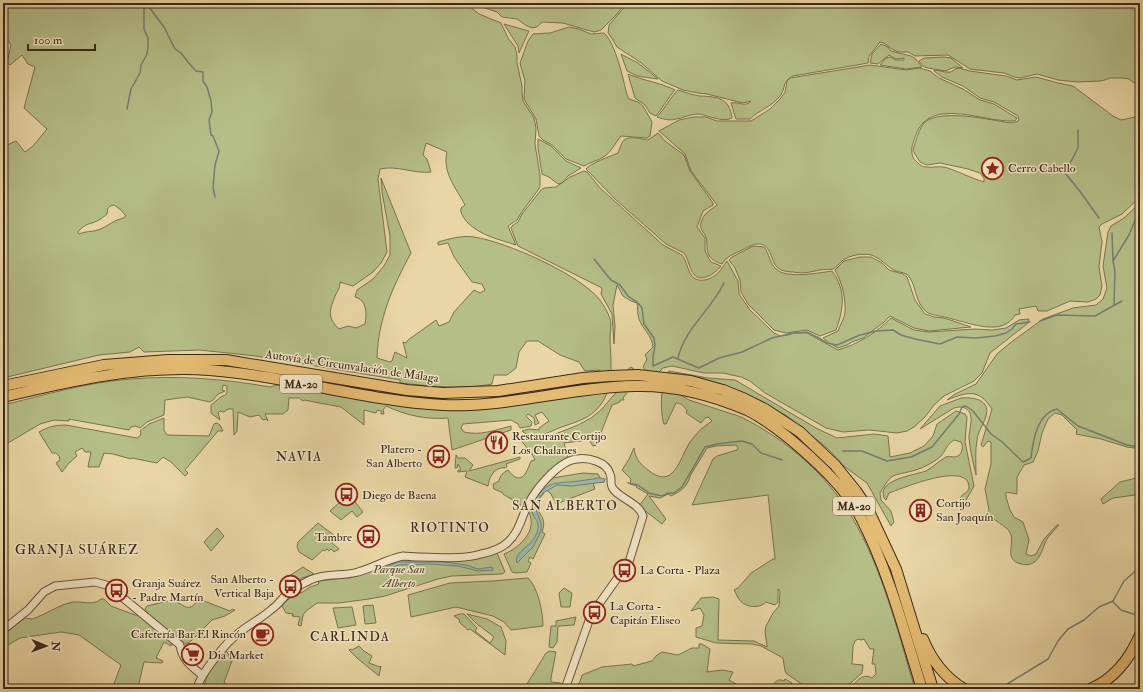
<svg xmlns="http://www.w3.org/2000/svg" width="1143" height="692" font-family="'IM FELL Double Pica',serif">
<style>
.green{fill:#b5be87;stroke:#787350;fill-rule:evenodd}
.water{fill:#9ab7af;stroke:#747e73}
.lines{fill:none;stroke-linecap:round;stroke-linejoin:round}
.stream{stroke:#747e73;stroke-width:1.5}
.tertiary-casing{stroke:#67543c;stroke-width:9}
.motorway-casing{stroke:#3c2819;stroke-width:12}
.tertiary{stroke:#f1e4c4;stroke-width:7}
.motorway{stroke:#e4bb72;stroke-width:10}
.labels{text-anchor:middle;stroke-width:3;stroke-linejoin:round;paint-order:stroke}
.shield{fill:#f1e4c4;stroke:#72604c;stroke-width:1}
.shield-label{font-size:11px;font-weight:bold;fill:#3c2819}
.poi-label{font-size:12px;fill:#3c2819;stroke:#f1e4c4;text-anchor:start}
.street-label{font-size:12px;fill:#3c2819;stroke:#f1e4c4}
.park-label{font-size:12px;font-style:italic;fill:#54462f;stroke:#f1e4c4}
.neighbourhood-label{font-size:13px;letter-spacing:1px;fill:#3c2819;stroke:#f1e4c4}
</style>
<rect width="100%" height="100%" fill="#e9d6a4"/>
<filter id="stains"><feTurbulence type="fractalNoise" baseFrequency=".005" numOctaves="4"/><feColorMatrix values="0 0 0 0 .2 0 0 0 0 .09 0 0 0 0 .02 0 0 0 .5 -.17"/></filter>
<radialGradient id="worn" r=".72"><stop offset=".6" stop-color="#630" stop-opacity="0"/><stop offset="1" stop-color="#630" stop-opacity=".3"/></radialGradient>
<path class="green" d="M3,3h277c12,9 32,3 46,0h139l14,11 22,9 7,15 7,9 2,8v8l5,23v7l1,8 11,17 2,10 -1,16 5,31v12l-2,3 -17,23 -4,7 -9,6 8,19c-18,-6 -35,-9 -49,-23 -3,-4 -7,-8 -6,-14l4,-3c-9,-17 -23,-33 -18,-53l-21,-9 -3,12 4,4 4,13c-17,2 -34,-7 -51,-3l-2,10 9,73 -6,11 -8,9 -20,14 -13,-4c0,6 -2,8 -4,12 -6,15 -10,23 3,35l9,-3 8,2 9,-4c2,-10 2,-24 -10,-27l2,-7 16,-11 11,-13 6,-11v-19l-8,-44 -1,-14 30,75c-18,33 -33,66 -34,105l13,4 2,-1 3,-9 12,6 -4,-16 3,1 2,-3 28,-20 3,6 10,-4 5,-10 20,-22 6,3 5,-3 -3,-6 -10,-2 -18,-25 -6,-14 -10,2v-3c11,-3 24,-7 36,-5 33,5 105,37 126,63 4,6 8,12 10,19 2,6 0,15 0,21 1,24 5,50 -13,69 -10,11 -25,14 -38,19 -12,5 -26,13 -37,3l7,-2 10,1v-2l10,-7 -7,-9 -7,3 4,8 -4,2 -1,-7 -6,-4 -2,2 6,6 -1,4 -11,2 -2,-4 -7,-4 -48,4 -2,4 3,4c16,4 31,-2 47,-6v4l-59,20 -4,-32c-22,2 -43,-3 -62,-12l-3,4 1,4h-3v-3l-4,-1 -1,3 -12,-3v15l-23,-18 -37,-7 -1,1 -4,-3h-10l-1,12 -5,4h-18l3,7 -1,-2 -4,1 -4,-5 -9,2 -12,-5 -1,19 -3,4 -1,-26h-5l-4,3 -4,-1 -2,2 2,7 -9,-7v-8l11,-9h2l3,-3v-7l-4,-1 -1,5 3,1 -7,3 -5,6 -3,2 -23,-5 -22,3 -1,15 -17,7 -7,6 -5,-2 -4,1 -2,3 -60,-11v2l-15,-1 -14,4 -37,22v-41c42,-10 85,-23 128,-26 46,-4 94,0 139,8l7,-2 94,16 131,6 77,-12v1l14,-2 2,-2 6,-1 -1,-21 -15,1 -6,-9 -19,-7 -22,-14h-11l-8,11 -3,16 -9,7h-13l-2,9c-30,6 -62,2 -92,-1v-3l-144,-24 -56,-6 -56,2 -5,-5 -9,5 -31,3 -96,23v-97h3l-3,-5v-129l13,-6 9,11 8,-6 14,-17 -23,-21 11,-41 -7,-3 -6,-9 -12,10 -3,-2 4,-18 -8,-12zM114,205l7,5 5,6c-3,3 -7,3 -11,5 -6,3 -11,7 -17,9 -6,2 -13,1 -19,4l-1,-2c8,-10 12,-7 21,-12 3,-2 6,-4 8,-6l1,-6 2,-2z
M470,3h155l-8,11 -16,16 -7,2 -31,-9 -21,-1 -5,5 -5,1 -5,-2 -10,-7 -15,-2 -5,-5z
M628,3h498l14,13v69h-3l-8,-6 -7,-1h-11l-10,3 -24,1 -19,-2 -21,-6 -17,4 -6,-1 -10,-4 -34,-4 -22,-14 -33,1 -7,-4h-10l-6,-3 -8,-6 -4,-1 -11,14 -1,7 -75,13c-11,5 -7,12 -13,20 -7,10 -21,14 -30,23h-14l-5,-16c7,-2 15,5 20,-2l-8,2 -36,-9 -9,-1 -15,-3 -21,-9 -22,-19 -23,-15 -6,-10 -3,-4 1,-8z
M504,24l25,7 -10,22 -1,-7z
M569,27l10,2 12,5 13,-1c12,11 19,46 23,62l2,4 9,3 5,4 9,16 -2,14 -3,2 -26,-2c-6,7 -9,15 -16,20 -7,5 -15,6 -21,10l-18,-7 -14,-14 -9,-5 -4,-4 -3,-17 -12,-20 1,-18 -5,-18 8,-22 5,-7 17,-1z
M881,44l7,3 3,4 20,5 5,3 6,8 -16,2 -26,-4 6,-7 4,-1 6,3h8v-2l-8,1 -7,-4 -11,9 -8,-1 2,-9z
M621,54l17,9 20,16 -21,-3 -10,-5z
M944,57l7,1 12,10 -8,-1 -10,4 -12,-2 -9,-2 -5,-6 5,-3z
M870,65l36,5 13,-2 11,3 9,7 24,11 17,11 14,4 23,14 -2,3c-24,1 -48,-10 -73,-7 -12,2 -20,7 -25,18 -4,11 -10,22 1,31 2,2 5,4 8,4 5,1 12,-1 18,0 12,3 26,11 40,15v-4l-4,-5 -12,-4 -28,-6 -13,2 -7,-3 -7,-11c2,-8 6,-23 12,-29 15,-12 56,-4 74,-1 7,1 15,4 20,-1l-1,-4 -24,-14 -14,-4 -17,-12 -21,-9 -8,-6 2,-1 9,2h6l4,-3 4,-1 11,3 36,5 11,4 19,-3 22,6 15,3 40,30 8,4 14,-3 5,3v77l-18,17 -20,10 -3,3 3,15 -3,25 3,19 -2,9 -4,4 -8,3 -18,-1 -23,10h-9l-2,-5 -17,3 1,5 -5,1c-12,22 -45,8 -63,4 -8,-3 -17,-3 -24,-6 -13,-9 -11,-24 -18,-35 -3,-6 -10,-5 -16,-8 -8,-4 -13,-12 -23,-15 -8,-2 -22,0 -29,6 -3,3 -6,7 -9,8 -4,1 -9,0 -13,1 -10,2 -16,4 -27,2 -5,0 -13,-1 -17,-6 -2,-2 -3,-7 -5,-11 -6,-16 -16,-12 -29,-5 -8,4 -15,6 -20,14 -9,-3 -15,-7 -15,-17 0,-3 0,-7 -1,-10 -3,-7 -8,-8 -4,-17 3,-8 9,-10 15,-15l-26,-34 -6,-17 -26,-23 20,-11 14,-3h13l11,4h34l19,-12 10,-10 5,-7 2,-11 3,-3z
M628,74c16,7 31,8 47,16 -7,8 -12,17 -19,26l-6,-3 -5,-8 -10,-7z
M678,90c7,2 14,5 22,6 18,1 29,1 32,22 -10,5 -24,-3 -34,-4 -8,0 -15,4 -22,5 -6,2 -13,0 -19,-2 8,-9 13,-19 21,-27z
M658,133l7,8 19,14 6,16 23,32v2l-10,6 -6,16 8,11v13l4,8 2,3 10,4c-4,5 -9,9 -15,11 -16,5 -15,-14 -22,-24l-18,-9 -51,-45 -29,-30c3,-5 25,-13 32,-16 2,-4 2,-7 4,-10 4,-9 18,-4 26,-3z
M538,139l13,7 15,15 15,7 -13,8 -6,7 -4,1 -9,-7 -7,-3 -4,-26z
M584,171l3,1 13,16 63,57 19,10c4,5 5,12 8,18 5,11 19,8 27,1 4,-4 7,-9 10,-13l11,20 1,13 11,16 24,23 6,3 8,-1 6,-2h13l31,17c20,-6 38,-17 53,-32l23,12 15,2 46,-3 17,1 14,-2 13,-8 10,-1 -2,5 -37,29 -8,20 -8,8 -30,15 -10,9 -9,12 -11,10 -7,4 -10,2 -28,-3 -26,2 -17,-4 -61,-35 -15,-12 -9,-4 -18,-4h-19l-32,-7 -9,2 -6,6 -6,4 -8,-11 4,-8 -2,-4 8,-8c-1,-12 -10,-17 -14,-28 -2,-6 -1,-11 -2,-16l-6,-2 -8,-5 -6,-11 -4,20 2,21 -1,18 -2,-30 -11,-20 1,-6 -84,-42 -7,-18 1,-2 6,-4 4,-8 19,-24 3,-2 12,-1 14,-10z
M1140,203v246l-13,-2 -26,-8 -25,-5 1,-4 -15,-15 -7,-2 -7,6 -6,14 -4,18 -5,11 -9,3 -7,12v17l-11,-2v5l4,13 4,7 9,5 6,18 -3,14 5,2 5,-2 8,-15 13,-14h2c-3,4 -7,7 -10,11 -6,8 -7,22 -16,27 -3,2 -9,2 -12,1 -17,-4 -7,-19 -10,-29 -1,-7 -18,-16 -24,-20l2,-5 -4,-21 6,-25v-22l-3,-1 -5,6 -2,-2 11,-36c-14,-21 -24,-17 -45,-9l8,-6 21,-10 21,-30 13,-11 33,-24 30,-11 23,-3 7,-6 4,-11 -4,-22 5,-34 3,-6 13,-8z
M753,246l11,1c5,6 6,17 12,22 10,10 43,4 56,2 14,19 12,37 4,59l-16,6 -13,-6 -21,3 -12,-3 -26,-26 -7,-12 -1,-12 -5,-12 -6,-8 3,-3z
M860,257h11l11,6 7,7 14,4 4,3 8,23 10,14 9,3 10,1 27,9 -42,4 -15,-3 -24,-12 -6,6 -21,16 -11,4 -5,3 -9,3 -9,-5 -6,-5 15,-7c2,-6 6,-12 7,-18 1,-14 -3,-31 -10,-43l9,-9z
M631,367l3,2 -5,21 -6,8 1,2h-4v2l-8,3 -16,40 -3,1 -4,-6 -25,3 4,15c-18,10 -37,30 -44,49l-21,-13v-1l-9,-4 -1,-5 6,-3c1,-6 4,-8 9,-11 12,16 18,5 23,-9l4,-1 -3,-6 -17,-21 16,8h7l40,-16 13,-7 10,-8 19,-22 7,-18z
M669,371l39,7 27,2 81,48 21,10 37,-4 14,2 2,21 20,-4 14,-7 9,-10 4,-12 19,-13 9,3 2,3 -2,25 9,44 -8,14 -6,-2c2,-4 9,-6 9,-11 -1,-27 -68,2 -80,6l-3,7 -2,-2c0,-2 -1,-4 -1,-6 3,-14 32,-17 43,-21 7,-4 13,-10 20,-14 3,-1 6,0 9,0 7,-1 9,-10 6,-15l-7,-2c-10,6 -7,13 -18,20 -9,6 -18,10 -28,12 -4,1 -11,2 -15,4 -5,3 -10,12 -13,17l1,7 10,11 3,11 -3,4 -24,-43 -22,-16 -18,-19 -40,-32 -44,-24 -49,-16 -10,-2 -3,20 1,2 7,4c14,5 29,9 43,14 4,1 7,2 11,4 40,20 77,51 102,88 35,53 52,123 70,183h-67c9,-6 13,-17 24,-11l4,-4 -1,-10h-3l2,-15h-4l-6,-10 -3,1 -3,-1 -3,2 -2,5 -1,18 11,1 -1,8 -18,16h-35l-22,-15 -2,-3 -2,-13 -22,-12 -9,-2 -36,-1 -20,-6v-9l6,-2 2,-11 -4,-7 -9,3 10,-13 12,-1 6,2 -1,41 36,1 13,6 -2,-16 1,-5 7,-13 6,-7 1,-15 -2,-2v13l-3,3 -9,-3c-7,7 -21,6 -27,-3 -2,-2 -3,-6 -5,-9l4,-2 13,-15 22,-14h2l-7,-64 -76,10 21,-46 4,-3 20,-6 1,-2 -2,-3 -20,1 -9,2 -17,28v1c-4,11 -9,14 -19,19l-3,-2 -8,4 -11,-2 17,23 -4,5 -23,-18 9,-12 -12,-7 1,-1 -7,-2 1,-5 -9,-9 7,-11 5,-11c1,10 6,16 14,22 26,21 31,-11 42,-28 4,-5 9,-12 15,-16 2,-2 5,-3 7,-5l-4,-4 -3,1 -4,5 -15,-10 1,-2c-3,-5 -6,-8 -11,-8l-10,21h-2c-4,-10 -4,-46 5,-53z
M961,398c11,-1 30,1 25,18 -2,8 -8,15 -9,24 -2,11 -1,23 -1,35 -3,-13 -6,-25 -7,-37 0,-8 4,-18 1,-25 -3,-6 -10,-7 -16,-5l-34,21 20,-23z
M164,418v12l3,5 42,1 5,-12 3,-1 3,2 3,6h-5l-33,39 3,3 -3,3 -14,-14 -8,-5 -6,6 -25,-5 -1,1 -18,-5 -9,-1 -5,14h-11l3,-15h-6l-3,-4 -7,4 2,4 -8,7 -7,9 -6,-9 4,-3 -1,-4 -3,-3h-4l-13,-21c9,-5 16,-7 27,-7l71,13 3,-2 1,-3 -1,-2 9,-7z
M456,455l2,3h7l8,7 -4,6 44,-12 7,-2v2l-14,5 1,3c-2,1 -4,1 -6,1 -9,2 -12,11 -13,18l-23,-9 2,-6 -9,1v-2h3l-3,-6 -1,4h-2z
M583,473l15,1 2,4 5,1 -1,3 -11,1 2,6 -39,15 -5,-10 -8,-7 9,-9z
M1140,477v16l-5,2 -22,3 -10,6 -2,-5 19,-17z
M542,490l2,3c-18,20 6,18 -2,39l3,2 -12,25 -3,-2 -2,4 3,2 -4,9 -11,1 -4,-1 -8,-18c16,-6 35,-25 24,-43z
M349,494l14,18 -6,5 -5,-6 -11,9 -11,-9z
M318,523l17,13 1,2 -4,5 7,6 -5,3 -3,-3 -2,2 -2,-2 -2,2 -2,-1 -11,10 -13,-8 -2,-5 1,-5z
M217,528l7,8 -13,15 -7,-9z
M497,553l8,19 -3,2 -50,2 -14,3 -53,17 -16,3 -30,4h-22l-11,8 -3,4 -2,11 -3,-1 2,-8 -8,-1 1,-2 -7,-1 -4,-7 3,-4 14,-11 2,2 9,-6 9,-3 -1,-3 27,-3 51,-17 80,-2z
M303,567l11,7 -12,4 -11,8 -5,-8z
M528,578c10,9 15,35 15,48l-32,4 -7,-8 -11,-6 -37,-9 -45,10 -3,-22 42,-12 42,-2z
M564,588l8,5 -2,14h-9l-2,-14z
M101,599h3l7,7 24,9h3l35,28 -2,3 -7,-4 -8,16 7,3 -1,2 -18,-1 -6,25h-2v2h-24l9,-24 -42,-30 -18,-3 -41,6 -17,10v-14l22,-16 7,1c13,-4 28,-15 41,-17 9,-1 21,4 28,-3z
M199,599l31,12 2,-2 3,1 -10,6 -13,4 -21,21 -5,3c-6,-3 -39,-29 -41,-35l2,-3 25,-6c13,4 15,15 27,-1z
M373,605l3,18 -11,1 -2,-18z
M352,607l4,18 -18,3 -5,-20z
M460,614h4l13,14 -2,3 15,12 4,-6 -14,-11h-1l-12,-12 20,5 14,8 5,14 -1,14 -35,-26 -2,1 -9,-8 1,-2 -6,-4z
M576,617l-2,8 -16,1 -1,16 -4,6 -4,-1 2,-21h5v-5z
M699,644h3l8,5 -3,23 15,-2 11,2 -4,8 16,9h-172l7,-7 2,-7 20,-8 30,-3 1,2 19,-5 5,-6 5,-3 16,3 14,-7h7z
M359,646l5,5 8,5 -3,7 11,4 1,-1 -2,10 -22,-18 -8,-8 1,-1 2,1z
M226,650l6,11 -8,21 7,7h-31v-2l5,-4c4,-15 11,-21 21,-33z
M550,651l6,1 -5,26v4l10,1 -3,6h-34l22,-36z
M785,679l7,4 -1,3 3,1 2,-3 8,5h-37l11,-9h4l2,1z"/>
<path class="water" d="M600,478l5,1 -1,3 -32,4 -15,-1 -14,8 -7,10 -1,4 6,16v8l-8,16 -16,16c-4,-10 13,-16 18,-26 8,-15 -1,-16 -4,-28 -1,-4 2,-8 5,-11 14,-19 22,-14 43,-17 7,-1 14,-2 21,-3z
M398,562h46l22,3 12,4 14,-2 1,3 -15,1 -20,-5 -30,-2 -29,1 -15,5v-2z"/>
<g class="lines">
<path class="stream" d="M146,3l18,24 11,22 6,4 7,9 8,9 7,1v9l4,6 4,14 1,11 -3,8 2,15 2,1 6,15 -4,14 -2,22 2,10
M127,109l4,-20 9,-16 1,-8 6,-11 1,-7v-9l-4,-9v-26
M1078,130v18l-13,25 14,17 20,28
M1112,233l1,28 2,10 -1,33
M594,259l17,21 9,5 8,11 10,7 4,5 2,16 10,14 1,8 -2,11v9l20,-9 26,11 20,-10 23,-6 30,-14 21,-5 14,-1 12,6 8,5 10,2 23,-10 16,-4 17,-1 8,5 14,4 25,5 17,-7 19,1 19,-2 11,-3 6,-4 4,-5 14,-2
M1113,261l16,-26 9,-22
M1040,321l17,-6 38,1 27,-15
M678,358c7,-30 33,-48 46,-75
M843,451h19l25,10 24,-4 21,-10 27,-33 3,-7 4,-1 7,5 18,23 10,7 22,21 8,-4c2,-18 6,-44 26,-49l21,17 49,19 13,2
M628,483l10,2 11,8 13,3 6,-3h6l8,-6 23,-40 12,-3 25,-3 10,3 9,9 21,7
M1113,602l8,8 15,5
M1004,686l44,-27 10,-18 10,-12 16,-9 15,-13 14,-6 11,-20 16,-14"/>
<defs>
<path id="tertiary" d="M3,630l25,-20 16,-18 11,-6 40,-4 11,3 5,3 69,57c2,15 11,21 22,30
M197,689c3,-15 30,-48 43,-57 10,-8 22,-14 32,-23 7,-5 11,-12 17,-17 6,-5 14,-8 21,-12 18,-8 31,-3 48,-8 15,-4 29,-13 45,-16 5,0 10,1 15,1 21,0 43,3 63,-3 10,-2 20,-5 27,-12 12,-11 13,-25 20,-37 7,-16 32,-45 49,-46 11,-2 30,3 33,15 3,7 -2,10 5,17 9,9 24,13 28,25l-14,46 -38,53 -26,74"/>
<path id="motorway" d="M3,386l101,-21 64,-5h58l181,30 36,3 55,-2 85,-13 27,-2 28,-1 53,6 32,9 22,9 20,10 35,23 35,33 21,26 11,16 29,62 37,120
M3,397c67,-16 137,-32 206,-27 79,6 156,31 234,35 65,3 127,-18 192,-19 37,-1 77,9 112,24 26,13 49,33 70,53 17,16 34,34 44,55 28,54 43,113 61,171
M923,639c9,22 21,38 41,50
M1090,689c25,-10 40,-31 50,-54"/>
</defs>
<use href="#tertiary" class="tertiary-casing"/>
<use href="#motorway" class="motorway-casing"/>
<use href="#tertiary" class="tertiary"/>
<use href="#motorway" class="motorway"/>
</g>
<defs>
<symbol id="sight-ring" viewBox="-11 -11 22 22"><circle r="9.5" fill="#f1e4c4" stroke="#8f2418" stroke-width="1.5"/><path d="M0-6L1.8-2.2L6-1.7L2.9 1.2L3.7 5.4L0 3.3L-3.7 5.4L-2.9 1.2L-6-1.7L-1.8-2.2Z" fill="#8f2418"/></symbol>
<symbol id="restaurant-ring" viewBox="-11 -11 22 22"><circle r="9.5" fill="#f1e4c4" stroke="#8f2418" stroke-width="1.5"/><path d="M-5-6h1v4h1v-4h1v4h1v-4h1v5L-1.5 .5V6h-2V.5L-5-1ZM5-6V6H3V1.5H1.5Q1.5-4 5-6Z" fill="#8f2418"/></symbol>
<symbol id="bus-ring" viewBox="-11 -11 22 22"><circle r="9.5" fill="#f1e4c4" stroke="#8f2418" stroke-width="1.5"/><path d="M-5-6H5V4H4V6H2V4H-2V6H-4V4H-5ZM-3.5-4V0h7V-4ZM-3.5 1.2v1.5H-2V1.2ZM2 1.2v1.5H3.5V1.2Z" fill="#8f2418"/></symbol>
<symbol id="building-ring" viewBox="-11 -11 22 22"><circle r="9.5" fill="#f1e4c4" stroke="#8f2418" stroke-width="1.5"/><path d="M-4-6H4V6H1V3H-1V6H-4ZM-2.5-4.3h1.7v1.8h-1.7ZM.8-4.3h1.7v1.8H.8ZM-2.5-1h1.7V.8h-1.7ZM.8-1h1.7V.8H.8Z" fill="#8f2418"/></symbol>
<symbol id="cafe-ring" viewBox="-11 -11 22 22"><circle r="9.5" fill="#f1e4c4" stroke="#8f2418" stroke-width="1.5"/><path d="M-5.5-4.5H6V0H3Q3 3.5 0 3.5H-2.5Q-5.5 3.5-5.5 0ZM3-3.2v2h1.7v-2ZM-6 4.5H4V6H-6Z" fill="#8f2418"/></symbol>
<symbol id="supermarket-ring" viewBox="-11 -11 22 22"><circle r="9.5" fill="#f1e4c4" stroke="#8f2418" stroke-width="1.5"/><path d="M-6-5.5h2.5l.6 2H6L4.5 2H-2.5L-4.4-4H-6ZM-1.5 3.2a1.3 1.3 0 1 0 .1 0ZM3 3.2a1.3 1.3 0 1 0 .1 0Z" fill="#8f2418"/></symbol>
</defs>
<g fill-rule="evenodd">
<use href="#sight-ring" x="980" y="156" width="25" height="25"/>
<use href="#restaurant-ring" x="484" y="430" width="25" height="25"/>
<use href="#bus-ring" x="426" y="444" width="25" height="25"/>
<use href="#bus-ring" x="334" y="482" width="25" height="25"/>
<use href="#building-ring" x="908" y="498" width="25" height="25"/>
<use href="#bus-ring" x="356" y="524" width="25" height="25"/>
<use href="#bus-ring" x="612" y="558" width="25" height="25"/>
<use href="#bus-ring" x="278" y="574" width="25" height="25"/>
<use href="#bus-ring" x="104" y="578" width="25" height="25"/>
<use href="#bus-ring" x="582" y="600" width="25" height="25"/>
<use href="#cafe-ring" x="250" y="622" width="25" height="25"/>
<use href="#supermarket-ring" x="180" y="642" width="25" height="25"/>
</g>
<g class="labels">
<g class="shield">
<rect x="280" y="375" width="42" height="18" rx="3"/>
<rect x="833" y="497" width="42" height="18" rx="3"/>
</g>
<g class="shield-label">
<text x="301" y="388">MA-20</text>
<text x="854" y="510">MA-20</text>
</g>
<g class="poi-label">
<text x="1008" y="172">Cerro Cabello</text>
<text x="512" y="440">Restaurante Cortijo<tspan x="512" dy="14">Los Chalanes</tspan></text>
<text x="422" y="453" text-anchor="end">Platero -<tspan x="422" dy="14">San Alberto</tspan></text>
<text x="362" y="499">Diego de Baena</text>
<text x="936" y="507">Cortijo<tspan x="936" dy="14">San Joaquín</tspan></text>
<text x="352" y="541" text-anchor="end">Tambre</text>
<text x="640" y="574">La Corta - Plaza</text>
<text x="274" y="583" text-anchor="end">San Alberto -<tspan x="274" dy="14">Vertical Baja</tspan></text>
<text x="132" y="587">Granja Suárez<tspan x="132" dy="14">- Padre Martín</tspan></text>
<text x="610" y="610">La Corta -<tspan x="610" dy="14">Capitán Eliseo</tspan></text>
<text x="246" y="638" text-anchor="end">Cafetería Bar El Rincón</text>
<text x="208" y="659">Dia Market</text>
</g>
<g class="street-label">
<text transform="translate(352 366) rotate(8)" y="4">Autovía de Circunvalación de Málaga</text>
</g>
<g class="park-label">
<text x="399" y="573">Parque San<tspan x="399" dy="14">Alberto</tspan></text>
</g>
<g class="neighbourhood-label">
<text x="299" y="461">NAVIA</text>
<text x="565" y="510">SAN ALBERTO</text>
<text x="450" y="532">RIOTINTO</text>
<text x="77" y="554">GRANJA SUÁREZ</text>
<text x="350" y="641">CARLINDA</text>
</g>
</g>
<rect width="1143" height="692" fill="none" stroke="#e9d6a4" stroke-width="16"/>
<rect x="4" y="4" width="1135" height="684" fill="none" stroke="#3c2819" stroke-width="2"/>
<rect x="8" y="8" width="1127" height="676" fill="none" stroke="#3c2819"/>
<g transform="translate(46 646) rotate(91)" stroke="#f1e4c4" stroke-width="3" paint-order="stroke">
<path d="M0-3L7 15L0 10L-7 15Z" fill="#3c2819"/>
<text y="-6" font-size="11" font-weight="bold" text-anchor="middle" fill="#3c2819">N</text>
</g>
<path d="M28 44v6h67v-6" fill="none" stroke="#3c2819" stroke-width="2"/>
<text x="34" y="44" font-size="12" fill="#3c2819" stroke="#f1e4c4" stroke-width="3" paint-order="stroke">100 m</text>
<rect width="100%" height="100%" filter="url(#stains)"/>
<rect width="100%" height="100%" fill="url(#worn)"/>
</svg>
